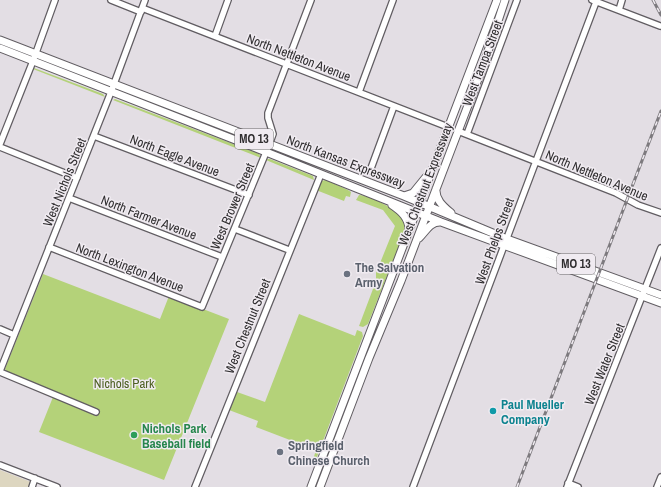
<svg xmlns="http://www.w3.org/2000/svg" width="661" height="487" font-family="'Archivo Narrow',sans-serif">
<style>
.education{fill:#ddd6c0}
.green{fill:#b4d279}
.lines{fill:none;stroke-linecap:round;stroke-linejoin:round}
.minor-casing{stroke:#615d62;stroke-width:8}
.major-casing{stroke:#615d62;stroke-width:9}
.minor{stroke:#fff;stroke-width:5.5}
.major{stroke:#fff;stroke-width:7}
.rail-casing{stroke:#7d7a7e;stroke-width:3}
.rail{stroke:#f0ebf1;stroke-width:1.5;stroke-dasharray:4.5;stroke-linecap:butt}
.worship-dot{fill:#6b7280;stroke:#f0ebf1;stroke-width:1.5}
.culture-dot{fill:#0f9aa8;stroke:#f0ebf1;stroke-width:1.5}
.leisure-dot{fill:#2e9e5b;stroke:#f0ebf1;stroke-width:1.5}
.labels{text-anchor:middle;stroke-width:3;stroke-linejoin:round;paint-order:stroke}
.shield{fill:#f0ebf1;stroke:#696669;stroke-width:1}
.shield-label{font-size:12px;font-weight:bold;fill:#2f2d2f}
.street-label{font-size:13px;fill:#2f2d2f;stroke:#f0ebf1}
.worship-label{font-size:13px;font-weight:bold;fill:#5b616d;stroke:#f0ebf1;text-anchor:start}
.park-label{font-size:13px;fill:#4c5f20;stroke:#f0ebf1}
.culture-label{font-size:13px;font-weight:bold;fill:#0d838f;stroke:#f0ebf1;text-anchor:start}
.leisure-label{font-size:13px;font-weight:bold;fill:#27864d;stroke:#f0ebf1;text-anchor:start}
</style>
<rect width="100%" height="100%" fill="#e3dee4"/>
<path class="education" d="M0,470l31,12 -2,5h-29z"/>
<path class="green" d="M34,68l69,26 2,3 -72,-28z
M115,99l144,55 2,4 -148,-58z
M268,159h2l43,17 1,4 -48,-20z
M326,180l22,10 3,2 -1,5 -4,-1 -2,5 -28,-11 4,-9z
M359,195c12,1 41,15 45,27 2,5 -1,11 -2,16l-34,86 -5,3 -4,-1 17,-45v-8l19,-47 -12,-16 -27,-10z
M43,274l117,45 9,-23 60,23 -65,161 -125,-48 14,-35 -46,-25 -2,-3z
M299,314l56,22 2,-6 5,2 1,4 -48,126 -3,1 4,-13 -60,-23 2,-6 -29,-11 8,-18 28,10z"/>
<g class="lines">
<defs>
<path id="minor" d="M111,0l30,12
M592,0l68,26
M142,8l306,119
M619,10l3,-10
M215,36l13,-36
M359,92l34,-92
M458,131l158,62 22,12 23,8
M467,134l50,-134
M94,136l155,59
M0,144l33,-83 22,-61
M0,147l77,31
M370,171l24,-65
M69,198l153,59
M235,229l54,21
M49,247l153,60 67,-162 4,-11 -5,-16v-5l43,-113
M0,329l14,6
M0,371l111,-279 34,-92
M0,372l96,40
M0,465l57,22
M568,483l10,4
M32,487l3,-9
M195,487l126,-313
M413,487l183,-485
M567,487l94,-239
M657,487l4,-10"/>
<path id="major" d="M0,40l404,156 103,43 154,56
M0,48l266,104 175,70 220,81
M436,189c-1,11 8,18 15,24
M404,196l9,-3 13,-16
M392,205c9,6 17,13 17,25
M419,238c7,-7 11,-16 21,-16
M311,487l186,-487
M320,487l49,-129 32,-77 82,-215 22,-66"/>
</defs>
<use href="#minor" class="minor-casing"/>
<use href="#major" class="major-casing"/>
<use href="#minor" class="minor"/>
<use href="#major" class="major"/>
<defs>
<path id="rail" d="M653,0l8,15
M517,487l144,-376"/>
</defs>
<use href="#rail" class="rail-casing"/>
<use href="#rail" class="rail"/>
</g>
<g class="worship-dot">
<circle cx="347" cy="274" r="4"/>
<circle cx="280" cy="452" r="4"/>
</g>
<circle class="culture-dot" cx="493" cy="411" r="4"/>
<circle class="leisure-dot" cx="134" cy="435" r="4"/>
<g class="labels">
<g class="shield">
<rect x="235" y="129" width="38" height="20" rx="3"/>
<rect x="557" y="254" width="38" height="20" rx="3"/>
</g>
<g class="shield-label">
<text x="254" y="143">MO 13</text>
<text x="576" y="268">MO 13</text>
</g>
<g class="street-label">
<text transform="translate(299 57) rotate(21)" y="5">North Nettleton Avenue</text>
<text transform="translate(482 63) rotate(-69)" y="5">West Tampa Street</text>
<text transform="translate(175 155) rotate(21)" y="5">North Eagle Avenue</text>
<text transform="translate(346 161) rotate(21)" y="5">North Kansas Expressway</text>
<text transform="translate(597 175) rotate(23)" y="5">North Nettleton Avenue</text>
<text transform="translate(64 182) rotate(-68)" y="5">West Nichols Street</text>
<text transform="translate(425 184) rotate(-69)" y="5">West Chestnut Expressway</text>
<text transform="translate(232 206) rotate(-67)" y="5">West Brower Street</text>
<text transform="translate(149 217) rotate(21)" y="5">North Farmer Avenue</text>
<text transform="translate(494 241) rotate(-70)" y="5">West Phelps Street</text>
<text transform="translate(130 267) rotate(21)" y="5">North Lexington Avenue</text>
<text transform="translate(247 326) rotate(-68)" y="5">West Chestnut Street</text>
<text transform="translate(604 364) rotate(-68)" y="5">West Water Street</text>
</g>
<g class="worship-label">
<text x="355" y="272">The Salvation<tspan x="355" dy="15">Army</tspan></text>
<text x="288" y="450">Springfield<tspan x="288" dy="15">Chinese Church</tspan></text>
</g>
<g class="park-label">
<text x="124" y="388">Nichols Park</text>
</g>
<g class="culture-label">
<text x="501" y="409">Paul Mueller<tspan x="501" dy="15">Company</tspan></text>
</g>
<g class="leisure-label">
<text x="142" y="433">Nichols Park<tspan x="142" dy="15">Baseball field</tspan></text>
</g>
</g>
</svg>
